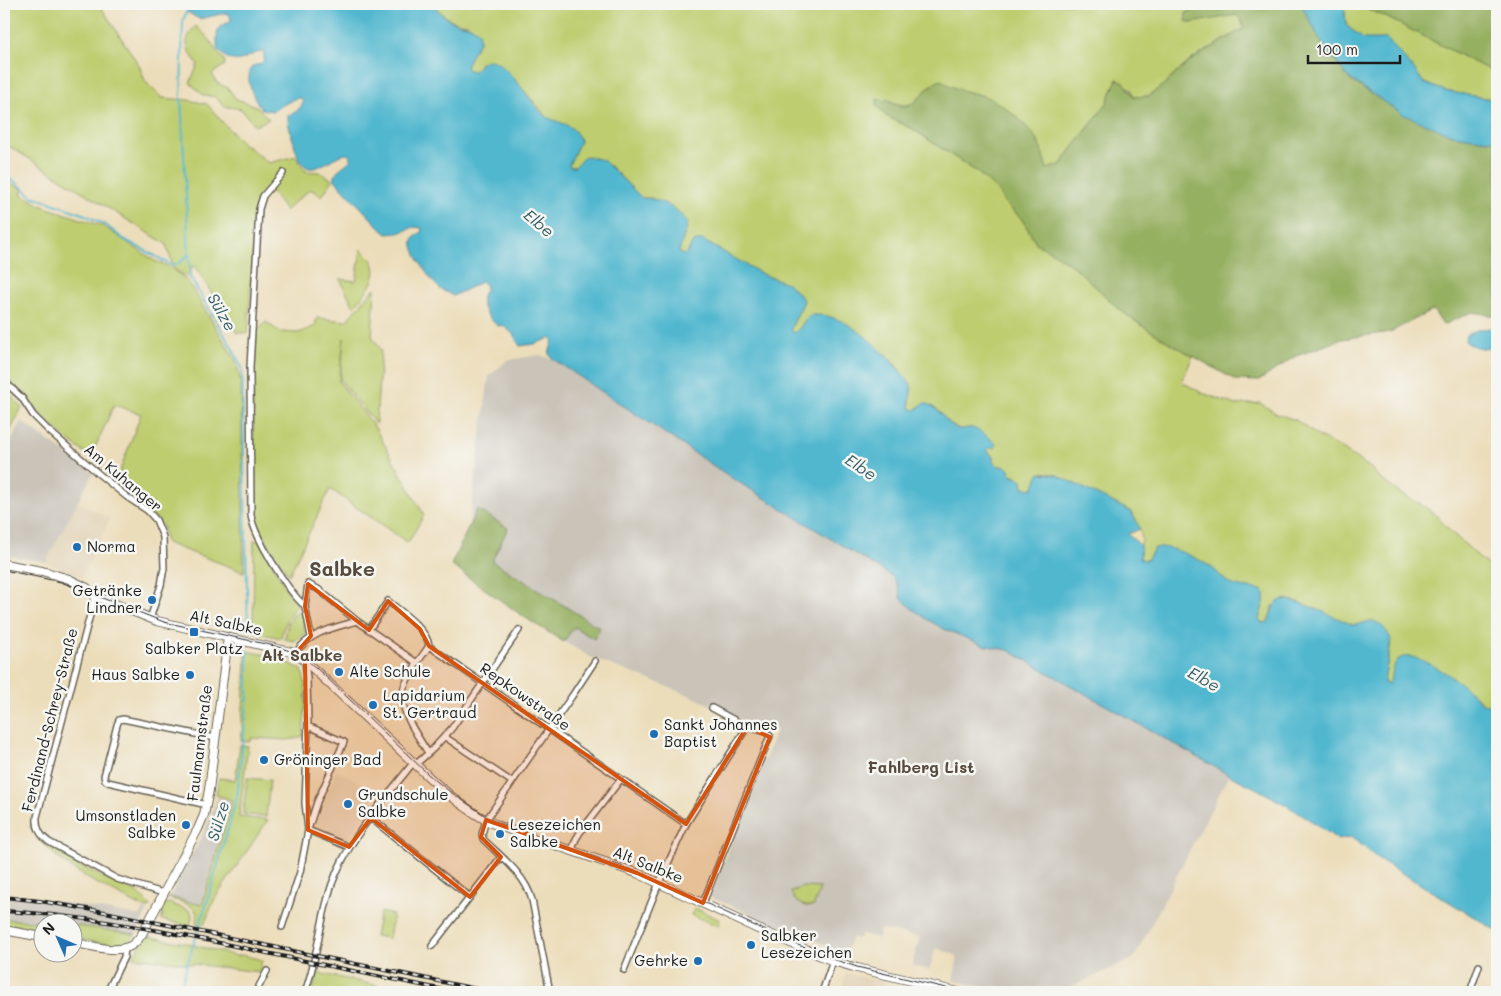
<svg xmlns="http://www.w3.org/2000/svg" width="1501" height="996" font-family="Mali,sans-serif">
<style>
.built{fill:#e1d1b4}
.industrial{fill:#c9c3b8}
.green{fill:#becd6f;stroke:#6d7446}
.forest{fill:#96b062;stroke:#59663f}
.sand{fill:#eeda9e;stroke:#857b5d}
.water{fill:#51b7cf;stroke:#366a76}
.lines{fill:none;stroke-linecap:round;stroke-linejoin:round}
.stream{stroke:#51b7cf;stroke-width:2}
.minor-casing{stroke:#656053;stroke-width:8}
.secondary-casing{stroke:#656053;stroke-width:10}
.minor{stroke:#fff;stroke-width:5}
.secondary{stroke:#fff;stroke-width:8}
.tram{stroke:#1c1c1c;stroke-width:1}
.rail-casing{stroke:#1c1c1c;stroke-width:4}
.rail{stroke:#f6f6f2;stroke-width:2;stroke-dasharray:5.5;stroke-linecap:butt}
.marked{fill:#d4530e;fill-opacity:0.2;stroke:#d4530e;stroke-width:4;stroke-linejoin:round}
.poi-dot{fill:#1f6fb2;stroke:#f6f6f2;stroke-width:2}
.labels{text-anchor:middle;stroke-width:5;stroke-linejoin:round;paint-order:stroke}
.street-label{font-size:15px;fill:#1c1c1c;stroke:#f6f6f2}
.poi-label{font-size:15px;fill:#1c1c1c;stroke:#f6f6f2;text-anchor:start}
.water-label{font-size:16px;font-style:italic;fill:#315a64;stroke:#f6f6f2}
.neighbourhood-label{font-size:16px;font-weight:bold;fill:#574a3e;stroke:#f6f6f2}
.district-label{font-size:20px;font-weight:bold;fill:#574a3e;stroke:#f6f6f2}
</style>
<rect width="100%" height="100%" fill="#f6f6f2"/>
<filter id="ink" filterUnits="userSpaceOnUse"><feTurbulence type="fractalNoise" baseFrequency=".02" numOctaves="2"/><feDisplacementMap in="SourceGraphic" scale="10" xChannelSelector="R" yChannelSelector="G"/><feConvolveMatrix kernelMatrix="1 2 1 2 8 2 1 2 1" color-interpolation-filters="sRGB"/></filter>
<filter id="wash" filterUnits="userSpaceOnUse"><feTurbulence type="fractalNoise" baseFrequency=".0096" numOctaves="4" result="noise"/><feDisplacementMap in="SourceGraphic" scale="20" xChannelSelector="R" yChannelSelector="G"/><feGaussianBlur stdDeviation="1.12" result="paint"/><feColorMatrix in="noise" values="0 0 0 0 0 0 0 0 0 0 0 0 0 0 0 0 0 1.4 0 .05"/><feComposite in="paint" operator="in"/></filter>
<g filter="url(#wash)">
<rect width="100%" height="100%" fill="#ecddba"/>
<path class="built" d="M77,502l33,17 -28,58 -36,-15z
M336,771l9,3 34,21 -33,44 -31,-14z
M846,973l74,18 -79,1z"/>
<path class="industrial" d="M539,355l14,4 179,119 162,99 4,8 2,8 10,14 18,13 16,9 39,16 25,5 221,125 -95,183 -74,34h-57l-50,-12 5,-24 -22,-8 -7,22 -17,-5 8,-28 -40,-8 -2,9 -17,-4 -3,5 -6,-2 -7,16 -135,-56 67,-168 -31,-7 -57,-27 -99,-38 -66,-40 -73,-52 18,-40 20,-149 19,-16z
M21,421l72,52 -47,89 -42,-7v-98z
M218,797l13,4 -30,104 -31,-8 32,-61z
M4,895l31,3 105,18 4,-7 4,1 -12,24 -63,-9 -1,-1 -68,-5z"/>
<path class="green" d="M4,4h95l40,61 6,16 17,17 26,2 19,4 17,20 20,20 25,19 27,-7 9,15 15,1 13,8 -11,16 -12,-7 -25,22 -17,-24 -9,11 -4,12 -7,123h-11l-43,-68 -7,12 -13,-8 -8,-25 -162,-101z
M433,4h775l-22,9 4,10 47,-9 4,6 3,8 -52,31 -30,27 -13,10 -15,1 -3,-8 -14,-10 -10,24 -47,62 -13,4 -9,-28 -53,-44 -33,-9 -21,-3c-17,17 -19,27 -44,14l-1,17 25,12 66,44 21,19 6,11 17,16 16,26 17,9 24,17 41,39 16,12 35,22 23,12 -11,27 20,11 34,12 24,-2 17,11 19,6 23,17 20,10 33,22 7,9 22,16 18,9 15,10 17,19 17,15 29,27v134l-14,-5 -13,-11 -46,-31 -31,8 -1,7 -4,8h-3l-1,-3 7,-38 -31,-18h-7l-55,-23 -14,-3 -11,7 -5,16 -6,1 -3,-4 5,-16 1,-10 -3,-3 -19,-1 -14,-5 -18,-17 -56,-19 -8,12 -7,-1v-14l2,-3 -6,-22 -6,-9 -73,-36 -13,-3 -6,3 -4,12 -3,2 -8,-2 -5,-10 -7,-2 -2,-6 -11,-3 -5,-5v-4l-6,-7 5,-3 3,1 -23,-20 -13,1 -10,-6 -12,-14 -16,-4 -6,5 -4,-1c-4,-11 3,-17 -1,-26l-20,-25 -47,-36 -16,-6 -15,-1 -13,15 -5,3 -2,-1 -1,-4 13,-27 -5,-7 -12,-11 -23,-8 -62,-35 -12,7 -2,5 -4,3 -3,-1 -2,-3 9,-27 -36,-26h-10l-32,-32 -40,1 -1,-2 11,-24c-5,-16 -20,-16 -32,-23l-44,-50 -24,-5 -2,4 -4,4 -6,-1 -2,-3 5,-12 9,-15 -12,-16c-15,-1 -26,-8 -35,-20z
M1344,4h12l32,14 109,56v26l-52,-9 -21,-8 -8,-11 -53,-33 -17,-14z
M196,26c5,5 11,10 15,16 6,10 4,10 13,17l1,6 -13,9 5,9 11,5 8,11 20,7 13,13 -14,7 -14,-17 -18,-3 -7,-9 -13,-2 -13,-12 8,-19c-11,-14 -17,-23 -2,-38z
M4,180l19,9 -2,5 23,13 59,19 52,35 13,5 13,9 8,8 47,78 5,22 3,189 -78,-29 -3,-16 -6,-8 -42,-35 26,-70 -27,-9 -23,52c-34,-22 -60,-53 -87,-83z
M361,249c3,4 9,8 11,12 10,16 -9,34 -18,46l-14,-28 16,2z
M375,288l-3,48 9,14 -5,74 -36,-44 4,-42 -5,44 35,44 50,89 -16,28 -78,-54 -41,86 -16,-23 -17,-30 -3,-110v-81l2,-2 3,1 8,-8 14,10 19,1 16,-7 2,-8 29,3z
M4,388l18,19 -18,37z
M254,540l6,1 28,51 10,13c-10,8 -14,21 -17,33l-28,-6z
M298,611h2l2,4 3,19 -11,7 -9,-2 3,-17z
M246,651l32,6 24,13c7,20 2,45 1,66l-8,3 -9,1 -35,-2v3l-4,1 -6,-1c1,-30 5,-60 5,-90z
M240,745l8,1 -9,71 29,3 -54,80 -10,25 -8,-2c0,-3 1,-5 1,-8 -1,-11 -20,-14 -29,-17l1,-1 33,8 30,-105 -16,-5 3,-17 16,2z
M247,778l23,2 -4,37 -23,-3z
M30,826l5,1v4l9,11 11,6 22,17 61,28 13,13 -2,2 -7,-1c-40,-21 -87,-41 -112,-81z
M803,887l17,1 -6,18c-11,2 -20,-4 -23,-14z
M169,903l22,8 1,6 -2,9 -29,-6 2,-6 -3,-2 4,-8z
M695,908l25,12 -2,6 -27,-11z
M380,912l13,3 -4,23 -14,-2z
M4,919l52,4 -14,1v6l-30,-5 -3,2 -5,-1z
M73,925l63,9c-2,2 -4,4 -6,6 -12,8 -43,0 -57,-2z
M146,936l39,7 52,13 5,-1 20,5 -3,12 -126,-15z
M318,973l90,19h-96z"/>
<path class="forest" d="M1208,4h93l22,41 27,35 31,20 71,35 45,6v175l-25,-4 -29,13 -10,-15 -43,22 -48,7 -48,18 -35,24 -24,-1 -65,-37 -35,-22 -16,-12 -41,-39 -24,-17 -17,-9 -16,-26 -17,-16 -6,-11 -21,-19 -66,-44 -25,-12 -9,-10v-7c12,1 18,7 28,7 11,0 23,-22 36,-26 15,11 26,11 43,16 17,6 44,28 53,44 5,9 7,20 10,29l13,-4 47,-62 10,-24 7,3 10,15 15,-1 13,-10 31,-27 51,-31 -3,-8 -4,-5 -47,8 -4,-2v-8z
M1356,4h141v70l-109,-56z
M477,509l31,19 -16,33 108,67 -6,11 -20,-12 -10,15 -40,-25 -73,-52z"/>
<path class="sand" d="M1140,529l2,13 -2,3c-4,-4 -10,-6 -12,-11z"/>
<path class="water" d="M186,4h247c5,7 11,13 19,17 12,6 14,0 27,11 3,12 -10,23 -13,35l2,3 6,1 9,-10c0,0 7,-1 8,-1 14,2 40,41 50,52 12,13 33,8 39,29l-11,24 1,2h5l10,-11 18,4 39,38c16,0 39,11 46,26l-9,27 2,3 3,1 4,-3 5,-10 9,-2 62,35 23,8 12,11 5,7 -13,27 1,4 2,1c8,-5 9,-14 17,-18 5,0 11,0 16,1 32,7 63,43 83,67 4,9 -3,16 1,26l4,1 9,-7c15,3 20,18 32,25 6,3 10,-1 16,0 8,2 18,10 24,16l-1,4 -3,-1 -5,3 6,7v4l5,5h6l5,3 2,6 11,5 1,7 8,2 3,-2 4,-12 3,-2 16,2 73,36 6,9 4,9 -12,5c3,5 10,7 12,12 1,4 0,9 0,13l7,1 8,-12c12,-5 48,12 58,21 6,4 11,12 18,15 9,5 28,3 34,9l-1,9 -5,17 3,4 6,-1c3,-7 4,-16 11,-21 10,-7 62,19 74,24 6,0 11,-3 17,-4 9,-1 18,11 21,18l-7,44 4,1c6,-8 3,-18 11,-25 14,-12 61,23 72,33 4,4 6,8 11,11 5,2 11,3 15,5v223l-120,-73 -25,-21 -14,3c-36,-27 -69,-46 -109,-65l-221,-125 -25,-5 -39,-16 -16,-9 -18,-13 -9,-9 -3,-13 -5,-8 -161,-99 -179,-119 -4,-5 4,-14 -2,-2 -17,6 -14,2 -7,-12 -10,-9 -5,1c-11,-9 -23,-24 -12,-37l-1,-5 -4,-2 -28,14c-5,-3 -10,-5 -14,-8 -8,-7 -29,-37 -26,-47 1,-5 5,-6 8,-8l1,-5 -8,-1 -15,6 -12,1 -6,-5 -47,-50 3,-8 14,-11 -1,-5c-18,-7 -44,41 -56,-12 -2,-7 -5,-14 -6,-22v-6c7,-2 11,-5 15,-12v-3l-3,-2h-4l-24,13 -11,-2c-7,-12 -18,-30 -8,-43l7,-2 4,-4v-8c-12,-1 -20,11 -32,8 -5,-1 -10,-7 -14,-9 -1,-7 -3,-19 3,-25 3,-2 7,-3 10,-5l-1,-6 -4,-2 -27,6 -12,-7z
M1301,4h43l2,21 17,14h24l29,33 8,11 21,8 52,9v41l-45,-6 -50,-21 -52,-35 -27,-34z
M1491,328l6,1v21c-10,-2 -24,-1 -32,-9l1,-6 13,-6z"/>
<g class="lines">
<path class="stream" d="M187,11l-4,9 -2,77 9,180 42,71 10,20 6,263
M4,176l13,7 15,13 51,18 23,11 16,13 51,28 9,-5 6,-6
M178,992l4,-8 5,-20 17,-52 33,-115 11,-102v-44"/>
</g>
</g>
<g filter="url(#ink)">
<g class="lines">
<defs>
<path id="minor" d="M283,173l-20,23 -4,13 -9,158 1,147c1,20 38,79 54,92
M4,381l18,17 11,17 15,15 52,45 27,22 21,14 8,9 7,17 1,31 -3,17 -11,34
M95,596l-58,221c-1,11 3,18 12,25l68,37 46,14
M369,630l19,-29c12,10 40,29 41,45
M311,637l-6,-31 3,-22 10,5 39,32
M429,646l257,178
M295,654c14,-22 38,-26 62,-33l60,42c-4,8 -10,16 -13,24 -7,23 13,47 24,66
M417,663l12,-17
M308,726l36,16 -27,60 -9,28 41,17
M445,737l67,45
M415,765l18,-16 19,-21 67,-98
M207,805l-99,-23 -3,-2 -1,-4 13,-51 2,-5 4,-1 92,19
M371,818l99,79
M572,850l4,-11 5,-8 40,-52
M703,903l67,-167 -4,-4 -19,-5 -35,-19
M282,927l18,-55 8,-42 -3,-27 3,-81 -1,-44 -2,-17
M432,946l69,-89
M624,970l35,-87 27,-59 61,-97
M107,992l17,-35 1,-9
M256,992l11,-21
M305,992c13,-35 15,-73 27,-108 16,-45 52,-84 81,-121
M550,992l-18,-92c-7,-26 -31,-43 -49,-61l-1,-5 4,-14 86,-124 23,-35
M822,992l11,-31
M1470,992l9,-26"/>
<path id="secondary" d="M4,564l38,7 27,8 18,9 8,8 62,25 134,31 12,7 17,16 111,104c20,18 43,37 68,47l138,47 121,56 75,32 24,7 101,24
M4,930l38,7
M72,942c15,3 42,11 56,5 6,-2 10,-7 14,-13l56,-105 6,-14 5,-25 19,-153"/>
</defs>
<use href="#minor" class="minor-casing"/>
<use href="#secondary" class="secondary-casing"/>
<use href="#minor" class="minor"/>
<use href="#secondary" class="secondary"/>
<path class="tram" d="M4,570l57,12 103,40 111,24 21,7 10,6 19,17 104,99 20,16 44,30 145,51 150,69 45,18 24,8 106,25"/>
<defs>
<path id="rail" d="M4,897l36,4 65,11 386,80
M4,911c89,5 176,23 263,42 62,13 124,26 187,39"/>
</defs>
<use href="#rail" class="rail-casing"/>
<use href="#rail" class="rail"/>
</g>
</g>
<path class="marked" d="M308,584l61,46 19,-29 32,28 9,17 257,178 61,-97 23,10 -67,166 -66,-30 -151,-53 -5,17 20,20 -31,40 -99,-79 -22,29 -41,-17 -3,-169 -10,-7 16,-18 -6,-30z"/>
<g class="poi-dot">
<circle cx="77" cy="547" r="5"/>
<circle cx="152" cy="600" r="5"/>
<rect x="189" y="627" width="10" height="10" rx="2.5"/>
<circle cx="339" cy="672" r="5"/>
<circle cx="190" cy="675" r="5"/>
<circle cx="373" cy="705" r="5"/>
<circle cx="654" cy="734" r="5"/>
<circle cx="264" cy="760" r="5"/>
<circle cx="348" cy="804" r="5"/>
<circle cx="186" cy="825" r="5"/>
<circle cx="500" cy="834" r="5"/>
<circle cx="751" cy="945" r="5"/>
<circle cx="698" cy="961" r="5"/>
</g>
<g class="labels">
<g class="street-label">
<text transform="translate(123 478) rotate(40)" y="5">Am Kuhanger</text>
<text transform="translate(226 623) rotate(12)" y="5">Alt Salbke</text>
<text transform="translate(525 697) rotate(35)" y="5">Repkowstraße</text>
<text transform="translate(50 720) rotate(-76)" y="5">Ferdinand-Schrey-Straße</text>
<text transform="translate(200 743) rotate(-83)" y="5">Faulmannstraße</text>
<text transform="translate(648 865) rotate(22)" y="5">Alt Salbke</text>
</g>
<g class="poi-label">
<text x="87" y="552">Norma</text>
<text x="142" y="596" text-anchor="end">Getränke<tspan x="142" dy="17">Lindner</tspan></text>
<text x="194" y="654" text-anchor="middle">Salbker Platz</text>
<text x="349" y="677">Alte Schule</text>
<text x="180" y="680" text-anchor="end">Haus Salbke</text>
<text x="383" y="701">Lapidarium<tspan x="383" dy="17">St. Gertraud</tspan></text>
<text x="664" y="730">Sankt Johannes<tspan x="664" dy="17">Baptist</tspan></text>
<text x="274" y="765">Gröninger Bad</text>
<text x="358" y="800">Grundschule<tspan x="358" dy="17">Salbke</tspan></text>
<text x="176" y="821" text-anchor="end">Umsonstladen<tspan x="176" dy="17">Salbke</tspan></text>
<text x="510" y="830">Lesezeichen<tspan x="510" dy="17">Salbke</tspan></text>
<text x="761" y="941">Salbker<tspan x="761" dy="17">Lesezeichen</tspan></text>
<text x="688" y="966" text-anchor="end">Gehrke</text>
</g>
<g class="water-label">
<text transform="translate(539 223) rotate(40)" y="6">Elbe</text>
<text transform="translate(222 312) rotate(60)" y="6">Sülze</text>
<text transform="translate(861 467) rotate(34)" y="6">Elbe</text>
<text transform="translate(1204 679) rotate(29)" y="6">Elbe</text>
<text transform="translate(218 821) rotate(-73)" y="6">Sülze</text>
</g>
<g class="neighbourhood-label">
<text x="302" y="661">Alt Salbke</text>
<text x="921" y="773">Fahlberg List</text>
</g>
<g class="district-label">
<text x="342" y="576">Salbke</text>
</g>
</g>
<rect width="1501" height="996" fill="none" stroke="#f6f6f2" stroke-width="20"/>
<g transform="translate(58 938) rotate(315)"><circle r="24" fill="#f6f6f2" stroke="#9f9f9c"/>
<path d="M0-4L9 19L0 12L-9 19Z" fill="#1f6fb2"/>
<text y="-8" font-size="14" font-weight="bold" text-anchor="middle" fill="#1c1c1c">N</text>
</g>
<path d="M1308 55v8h92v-8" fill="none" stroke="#1c1c1c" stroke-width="2.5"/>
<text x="1316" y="55" font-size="15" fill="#1c1c1c" stroke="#f6f6f2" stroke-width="4" paint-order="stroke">100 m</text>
</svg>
